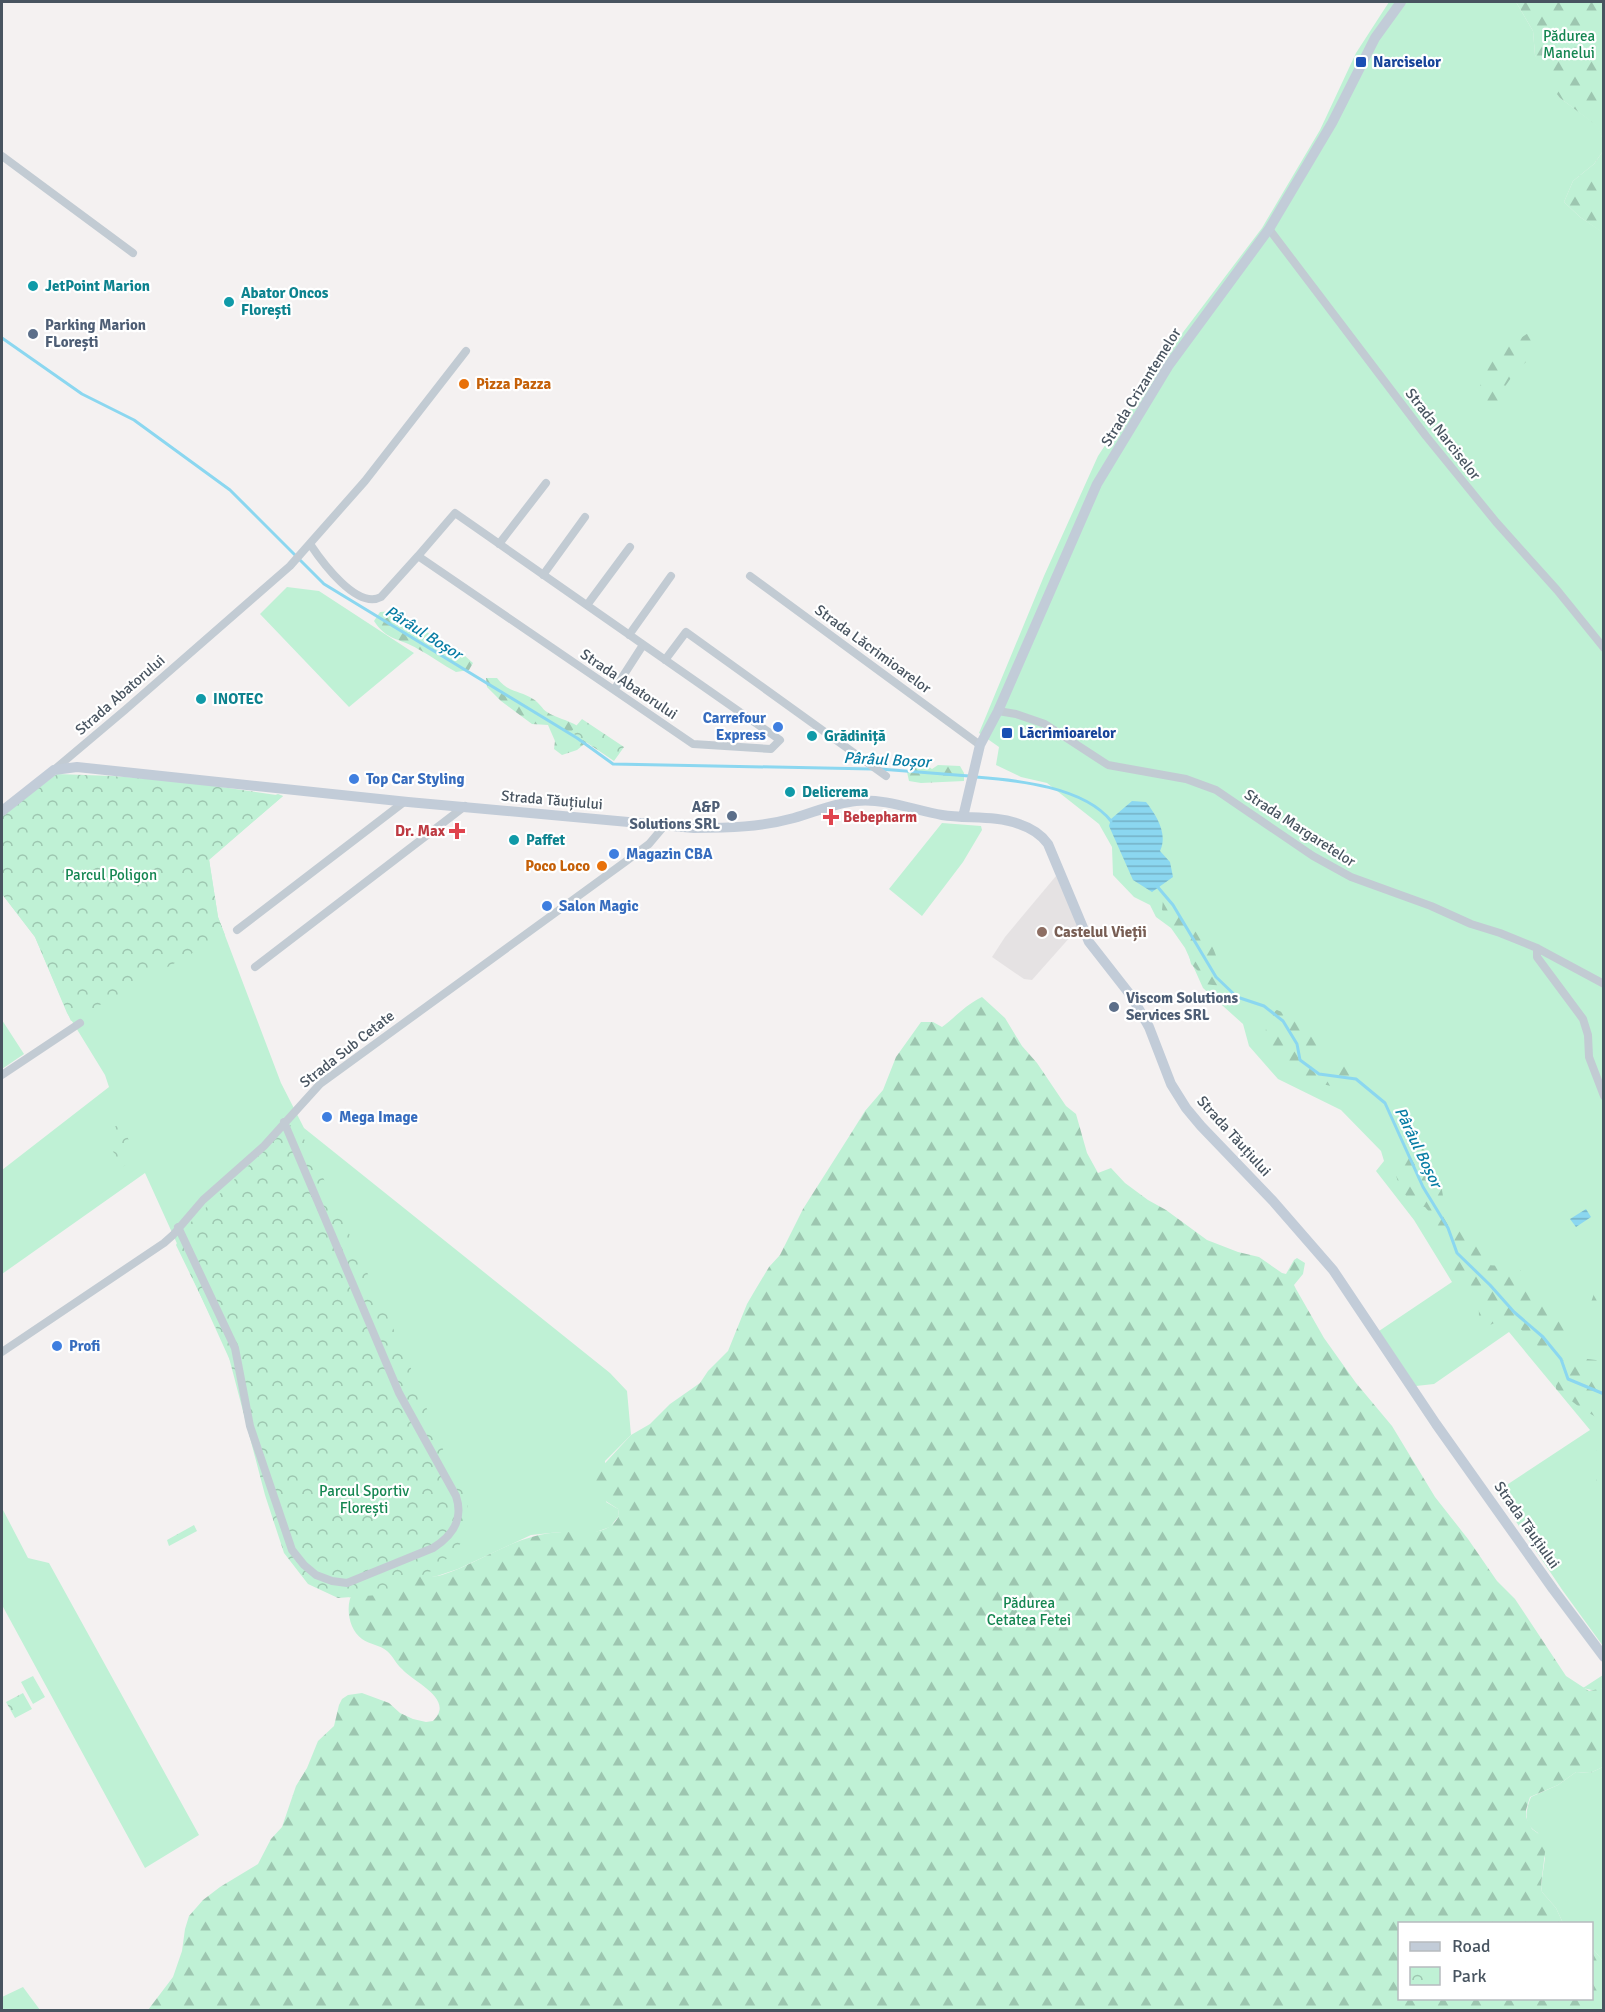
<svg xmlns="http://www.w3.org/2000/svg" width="1605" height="2012" font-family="Signika,sans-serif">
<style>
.education{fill:#e5e2e3}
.green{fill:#bff1d5}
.forest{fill:url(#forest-firs)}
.park{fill:url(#park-crowns)}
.water{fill:url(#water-rules)}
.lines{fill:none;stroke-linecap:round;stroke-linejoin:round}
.stream{stroke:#8bd7f0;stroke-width:3}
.street{stroke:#c2cbd3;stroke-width:8}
.secondary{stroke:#c2ccd8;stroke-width:10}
.transit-dot{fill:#1a4fb4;stroke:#fff;stroke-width:2}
.culture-dot{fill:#0f9aa8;stroke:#fff;stroke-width:2}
.service-dot{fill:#5c6f8a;stroke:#fff;stroke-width:2}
.food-dot{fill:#e8710a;stroke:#fff;stroke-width:2}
.shop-dot{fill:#3f7fe0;stroke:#fff;stroke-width:2}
.health-dot{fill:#e0444e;stroke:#fff;stroke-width:2}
.education-dot{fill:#8d6e63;stroke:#fff;stroke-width:2}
.labels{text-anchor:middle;stroke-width:4.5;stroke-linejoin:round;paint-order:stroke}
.park-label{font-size:15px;fill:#148651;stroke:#fff}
.transit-label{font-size:15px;font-weight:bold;fill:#164399;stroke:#fff;text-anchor:start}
.culture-label{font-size:15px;font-weight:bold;fill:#0d838f;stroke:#fff;text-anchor:start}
.service-label{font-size:15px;font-weight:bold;fill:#4e5e75;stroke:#fff;text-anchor:start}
.food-label{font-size:15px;font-weight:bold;fill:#c56008;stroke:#fff;text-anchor:start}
.street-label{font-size:15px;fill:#485460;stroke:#fff}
.shop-label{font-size:15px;font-weight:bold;fill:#366cbe;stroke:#fff;text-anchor:start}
.health-label{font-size:15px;font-weight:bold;fill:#be3a42;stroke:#fff;text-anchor:start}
.education-label{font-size:15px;font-weight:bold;fill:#785e54;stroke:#fff;text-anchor:start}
.water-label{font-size:16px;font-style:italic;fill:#087da4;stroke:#fff}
</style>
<defs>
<pattern id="forest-firs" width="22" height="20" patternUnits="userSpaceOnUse" patternTransform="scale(1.5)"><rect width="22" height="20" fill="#bff1d5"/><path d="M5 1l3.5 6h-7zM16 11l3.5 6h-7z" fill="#9dc6b0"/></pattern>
<pattern id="park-crowns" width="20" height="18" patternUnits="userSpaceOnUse" patternTransform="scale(1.5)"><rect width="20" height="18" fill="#bff1d5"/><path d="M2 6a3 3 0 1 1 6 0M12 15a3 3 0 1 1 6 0" fill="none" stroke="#9dc6b0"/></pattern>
<pattern id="water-rules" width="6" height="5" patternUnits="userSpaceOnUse" patternTransform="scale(1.5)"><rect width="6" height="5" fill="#8bd7f0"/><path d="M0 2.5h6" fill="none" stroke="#74b1c6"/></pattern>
</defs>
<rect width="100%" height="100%" fill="#f4f1f1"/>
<path class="education" d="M1056,876l23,51 -47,53 -8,-1 -32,-22 13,-20z"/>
<path class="green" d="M1389,2h127l17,29 2,24 25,43 38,28 5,14v11l-9,13 -21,17 -9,21 16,15 24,16 -1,1413 -40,-55 -67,-99 94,-62 -81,-98 -75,52 -18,2 -37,-55 73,-49 -38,-62 -38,-49 8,-10 -3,-10 -40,-41 -63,-31 -29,-33 -6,-22 -40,-36 -18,-40 -14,-20 -15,-11 -6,-12 -16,-8 -21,-22 -1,-28 -13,-23 -52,-41 -26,-6 -25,-12 3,-18 -20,-14 65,-157 54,-120 61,-92 103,-136 58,-98 36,-77z
M287,587l32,4 95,62 -65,54 -89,-93z
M278,794l5,2 -74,64 9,57 63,166 23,45 306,245 17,18 4,44 -26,26 1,41 12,7 1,7 -9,11 -14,5 -7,2 -29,-2 -29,3 -73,34 -21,7 -84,16 -3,6 -49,-81 -156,-344 -143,101v-104l107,-83 -4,-12 -38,-62 -32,-76 -33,-43z
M942,823l39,3 1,4 -19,32 -41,54 -33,-27z
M2,1020l22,34 -22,15z
M2,1508l26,50 21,5 150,272 -54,33 -143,-263z
M1603,1675v13l-7,3 -13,-3z
M33,1676l12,21 -12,7 -12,-22z
M1603,1767v194l-11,-13v-24l-29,-1 -7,-15 -14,-16 -1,-7 4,-27 -7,-25c-15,-9 -13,-21 -7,-36l27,-12 18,-13 14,1z
M23,1987l17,23h-38v-13z"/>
<path class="forest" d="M1516,2h87v138l-6,-14 -37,-28 -16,-21 -9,-22 -2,-24z
M1603,151v82l-23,-16 -16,-15 9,-21 21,-17z
M1533,330l13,7 -13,20 -15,11 -12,17 -3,23 -18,-5 -7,-14 5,-8 -6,-7 1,-13 18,-12 12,-12 11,2z
M393,611l72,45 8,7 -4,7 -13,2c-13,-7 -25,-16 -38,-23 -18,-11 -31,-8 -44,-28l6,-9z
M486,678h11c11,15 23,12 36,21 6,3 9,10 14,13 15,10 35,8 41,29l-11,9 -15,5 -8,-6 1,-8 -7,-16 -16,-1 -31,-23 -14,-14z
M925,764l7,5 6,-4 22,1 4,7v8l-43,2 -12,-2 -2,-9 4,-6z
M1168,896l8,6 14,26 12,7 10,10 12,32 -3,9 -16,-2 -4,-10 -10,-10 -4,-17 -16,-24 -1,-5 -8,-8 1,-10z
M982,997l23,21 17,28 15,17 29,43 10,8 11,39 11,20 13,-5 14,15 23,17 18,10 41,30 31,12 21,5 23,16 4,1 8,-14 3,-2 8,5 -2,11 -9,11 2,4 28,49 32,45 36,43 43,71 33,42 29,42 18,18 51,77 23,15 14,-3v79l-13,6 -14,-1 -18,13 -28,12 -4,13v7l6,12 11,8 3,7 -5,41 1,7 14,16 7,15 -163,1v74h192v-50l11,13v49h-1455l25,-33 9,-26 3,-22 4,-13 14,-16 17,-13 38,-23 13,-25 11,-12 14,-41 11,-18 11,-27 16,-15 5,-21 3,-6 6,-4 14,-2 27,10 11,10 13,6 13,3 7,-1c23,-22 -20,-39 -31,-52 -6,-5 -9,-13 -15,-18 -7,-6 -18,-7 -25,-12 -14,-10 -17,-34 -9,-47 17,-5 35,-13 53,-16 12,-2 22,3 36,-1 43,-14 73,-41 120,-43 20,-1 45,6 57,-16l-1,-7 -17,-11 -5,-5 -2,-14 2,-6 35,-38 19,-11 20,-20 30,-21 8,-12 20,-20 19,-47 7,-12 15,-25 11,-12 23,-46 47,-74 15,-24 18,-21 13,-33 25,-35h12l9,5c15,-11 23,-22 40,-30z
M1277,1010l14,6 13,16 10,6 5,11 1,11 10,5 17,1 6,6 3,10c-15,12 -51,-2 -65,-13 -10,-10 -19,-22 -26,-33l3,-22z
M1410,1142h7l10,11 5,29 9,3 2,11 5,6 -1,12c16,10 11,18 34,20l8,12 -5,11 3,8 15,1 7,-3c17,8 10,9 20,19 2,3 6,3 8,6 3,3 3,9 5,13 9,14 37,13 26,39 -4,9 -10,12 -18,14 -6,-5 -15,-9 -20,-14 -13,-16 -19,-25 -40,-15l-11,-8c0,-5 0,-14 -3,-19 -5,-8 -17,-11 -20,-20 -8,-20 -5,-37 -23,-51l-2,-13 -6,-7 -12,-2c-9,-11 -20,-26 -17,-40 1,-8 4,-10 3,-19z
M1603,1285v22l-9,9 -5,-2 -1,-3 8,-23z
M1573,1357l30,4v60l-21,-12 -26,-20v-26z
M1603,1445v49l-7,-14 3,-13 -3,-9 1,-9z"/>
<path class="park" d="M582,719l42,28 -10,14 -43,-29z
M57,774l55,2 68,5 103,15 -74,63 9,58 7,18 -154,86 -36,-84 -33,-43v-79z
M121,1123l16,35 -15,9 -19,-33z
M290,1125l13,12 11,21 92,198 40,101 23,40 -7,45 -24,26 -60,27 -40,3 -30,-14 -24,-31 -19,-58 -38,-145 -51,-105 8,-16z
M194,1525l3,6 -28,15 -2,-6z
M23,1693l9,16 -17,9 -9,-16z"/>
<path class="water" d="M1132,801l14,1c11,14 22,32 14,49l10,11 3,15 -21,15 -19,-12 -24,-54 2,-7z
M1586,1209l5,8 -15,10 -6,-8z"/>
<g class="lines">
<path class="stream" d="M2,338l80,56 52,26 96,70 94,94 253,154 36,26 260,5
M880,769l89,7
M976,777c41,3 108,10 135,44
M1156,885l17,20 43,72 21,20 27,9 19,15 14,23 3,16 19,14 37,5 29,24 38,84 25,41 9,25 33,32 24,27 29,25 18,22 7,20 36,15"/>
<path class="street" d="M2,156l131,97
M1269,229l157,207 70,86 61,68 47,58
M310,544c12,18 47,66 71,53l37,-41 275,188 78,5 9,-9 -325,-227 -37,43
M499,544l47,-61
M543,575l42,-58
M750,576l230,169
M587,605l43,-58
M629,635l42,-59
M665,660l21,-28 200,144
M614,690l29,-45
M998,711l18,3 29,10 63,41 78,14 30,11 97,66 38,21 80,29 40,18 29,9 37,15 67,36
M55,769l70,-59 165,-144 75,-85 101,-130
M237,930l167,-128
M1537,948v9l46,62 5,16 1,22 15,39
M255,967l210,-161
M2,1075l78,-52
M178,1227l57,121 15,78 42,124 12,15 12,10 16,6 15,2 86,-35c19,-12 31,-28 23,-52l-57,-103 -115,-271
M2,1352l162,-109 9,-8 30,-35 61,-54 56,-62 305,-222 24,-18 16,-19"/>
<path class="secondary" d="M2,811l52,-41 23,-3 331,35 286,26c35,0 67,-1 100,-10 21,-6 41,-15 62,-17 29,-3 58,9 86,14 25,4 53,0 77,9 12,4 22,10 29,20l41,98 43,55 17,30 22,57 15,24 15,18 72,75 60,69 103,154 117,165 51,68
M963,817l17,-72 18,-34 99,-227 72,-119 100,-136 63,-106 43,-85 26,-36"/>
</g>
<g class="transit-dot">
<rect x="1355" y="56" width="12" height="12" rx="3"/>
<rect x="1001" y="727" width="12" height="12" rx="3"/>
</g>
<g class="culture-dot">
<circle cx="33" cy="286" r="6"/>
<circle cx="229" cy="302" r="6"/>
<circle cx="201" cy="699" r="6"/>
<circle cx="812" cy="736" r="6"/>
<circle cx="790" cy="792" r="6"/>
<circle cx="514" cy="840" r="6"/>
</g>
<g class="service-dot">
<circle cx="33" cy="334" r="6"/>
<circle cx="732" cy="816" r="6"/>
<circle cx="1114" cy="1007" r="6"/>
</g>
<g class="food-dot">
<circle cx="464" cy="384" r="6"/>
<circle cx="602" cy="866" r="6"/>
</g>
<g class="shop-dot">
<circle cx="778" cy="727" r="6"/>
<circle cx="354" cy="779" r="6"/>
<circle cx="614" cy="854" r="6"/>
<circle cx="547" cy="906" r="6"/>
<circle cx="327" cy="1117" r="6"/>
<circle cx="57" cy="1346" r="6"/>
</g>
<g class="health-dot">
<path d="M828 808h6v6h6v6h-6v6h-6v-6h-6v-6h6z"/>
<path d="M454 822h6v6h6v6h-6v6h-6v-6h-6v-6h6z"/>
</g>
<circle class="education-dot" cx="1042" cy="932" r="6"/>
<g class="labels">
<g class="park-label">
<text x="1569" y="41">Pădurea<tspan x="1569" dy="17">Manelui</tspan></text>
<text x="111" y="880">Parcul Poligon</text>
<text x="364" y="1496">Parcul Sportiv<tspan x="364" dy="17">Florești</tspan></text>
<text x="1029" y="1608">Pădurea<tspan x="1029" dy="17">Cetatea Fetei</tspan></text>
</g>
<g class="transit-label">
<text x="1373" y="67">Narciselor</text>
<text x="1019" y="738">Lăcrimioarelor</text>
</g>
<g class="culture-label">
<text x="45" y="291">JetPoint Marion</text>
<text x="241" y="298">Abator Oncos<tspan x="241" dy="17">Florești</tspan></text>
<text x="213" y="704">INOTEC</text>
<text x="824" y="741">Grădiniță</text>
<text x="802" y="797">Delicrema</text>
<text x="526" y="845">Paffet</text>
</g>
<g class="service-label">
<text x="45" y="330">Parking Marion<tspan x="45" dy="17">FLorești</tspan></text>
<text x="720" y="812" text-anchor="end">A&amp;P<tspan x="720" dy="17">Solutions SRL</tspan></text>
<text x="1126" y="1003">Viscom Solutions<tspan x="1126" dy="17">Services SRL</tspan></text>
</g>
<g class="food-label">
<text x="476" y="389">Pizza Pazza</text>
<text x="590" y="871" text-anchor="end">Poco Loco</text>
</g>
<g class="street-label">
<text transform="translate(1141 387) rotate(-58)" y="5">Strada Crizantemelor</text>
<text transform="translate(1443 434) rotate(52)" y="5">Strada Narciselor</text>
<text transform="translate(873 649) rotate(36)" y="5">Strada Lăcrimioarelor</text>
<text transform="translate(629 684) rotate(34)" y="5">Strada Abatorului</text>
<text transform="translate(120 695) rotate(-41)" y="5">Strada Abatorului</text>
<text transform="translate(552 800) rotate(5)" y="5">Strada Tăuțiului</text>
<text transform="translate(1300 828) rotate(33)" y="5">Strada Margaretelor</text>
<text transform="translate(347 1049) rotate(-38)" y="5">Strada Sub Cetate</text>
<text transform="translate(1234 1136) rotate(48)" y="5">Strada Tăuțiului</text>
<text transform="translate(1527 1525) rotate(55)" y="5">Strada Tăuțiului</text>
</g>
<g class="shop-label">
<text x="766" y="723" text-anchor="end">Carrefour<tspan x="766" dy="17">Express</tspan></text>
<text x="366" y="784">Top Car Styling</text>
<text x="626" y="859">Magazin CBA</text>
<text x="559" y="911">Salon Magic</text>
<text x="339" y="1122">Mega Image</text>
<text x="69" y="1351">Profi</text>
</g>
<g class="health-label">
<text x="843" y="822">Bebepharm</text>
<text x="445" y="836" text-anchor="end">Dr. Max</text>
</g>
<g class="education-label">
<text x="1054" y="937">Castelul Vieții</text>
</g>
<g class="water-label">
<text transform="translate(424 632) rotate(32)" y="6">Pârâul Boșor</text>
<text transform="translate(887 759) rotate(3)" y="6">Pârâul Boșor</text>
<text transform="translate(1419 1147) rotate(64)" y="6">Pârâul Boșor</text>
</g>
</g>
<rect width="1605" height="2012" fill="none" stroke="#485460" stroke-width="6"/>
<rect x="1398" y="1922" width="195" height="78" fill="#ffffff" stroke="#b6bbbf" stroke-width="1.5"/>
<rect x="1410" y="1942" width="30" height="9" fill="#c2ccd8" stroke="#b6bbbf" stroke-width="1.5"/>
<text x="1452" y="1952" font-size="18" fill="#485460">Road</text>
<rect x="1410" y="1967" width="30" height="18" fill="url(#park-crowns)" stroke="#b6bbbf" stroke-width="1.5"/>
<text x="1452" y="1982" font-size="18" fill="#485460">Park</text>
</svg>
